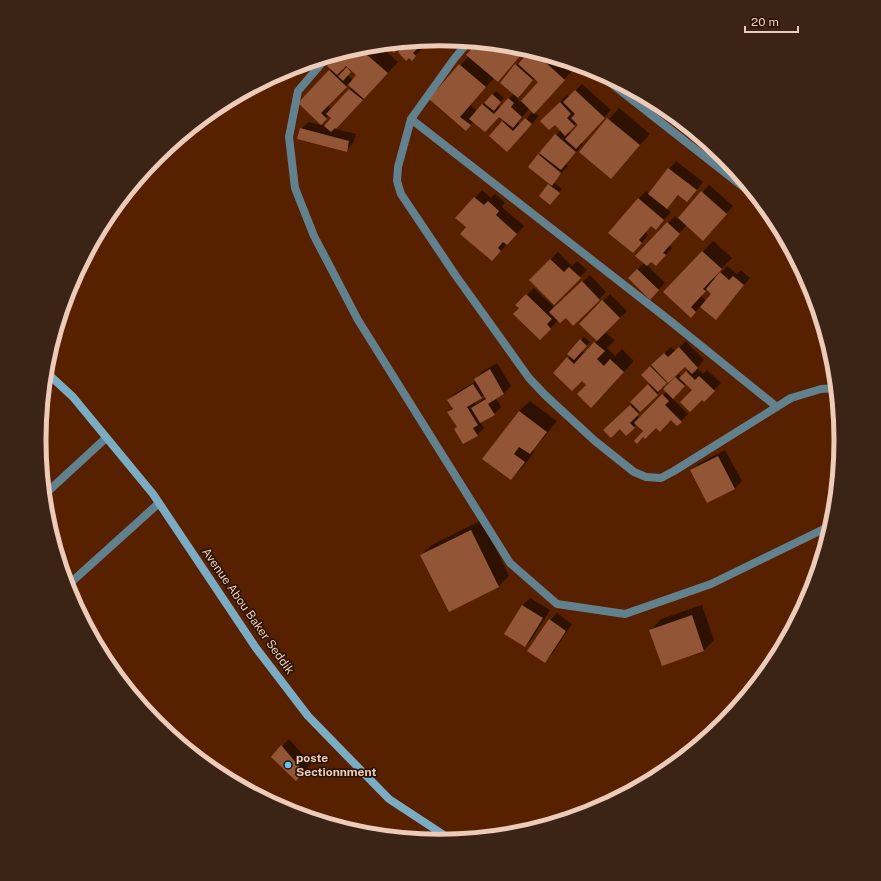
<svg xmlns="http://www.w3.org/2000/svg" width="881" height="881" font-family="'Public Sans',sans-serif">
<style>
.shadow{fill:#0007;fill-rule:evenodd}
.building{fill:#925636}
.lines{fill:none;stroke-linecap:round;stroke-linejoin:round}
.minor{stroke:#62818f;stroke-width:8}
.secondary{stroke:#7aacc3;stroke-width:8}
.poi-dot{fill:#64c5ee;stroke:#2c1407;stroke-width:1.5}
.labels{text-anchor:middle;stroke-width:3.5;stroke-linejoin:round;paint-order:stroke}
.street-label{font-size:12px;fill:#edcbb9;stroke:#2c1407}
.poi-label{font-size:12px;font-weight:bold;fill:#edcbb9;stroke:#2c1407;text-anchor:start}
.rim{fill:none;stroke:#edcbb9;stroke-width:5}
</style>
<rect width="100%" height="100%" fill="#572100"/>
<path class="shadow" d="M429,40l-7,7 1,1 -11,11 -2,-17z
M478,43l41,4 7,2 -28,32 -4,-3 -24,27 7,6 19,-20 8,7 -6,7 3,2 13,-14 2,-28 15,-15 24,8 16,14 -37,40 5,4 -25,28 -24,-8 14,-16 -4,-4 -26,5 -8,8 -36,-30 39,-43 -2,-1zM535,78l4,4 -18,20 -4,-3 4,-3 -2,-1zM530,108l3,3 -12,14 -3,-3z
M379,45l19,17 -62,67 20,5 -3,9 -7,7 -45,-21 7,-7 17,4 7,-8 -3,-3 -8,8 -22,-20 33,-34 8,-16 22,-6zM346,65l3,2 -5,4 -2,-2zM352,70l6,5 -5,5 -5,-5zM348,84l4,3 -20,23 -4,-4z
M582,84l29,26 -30,32 2,2 -17,20 2,2 -15,16 9,7 -9,11 -12,-4 10,-13 -21,-17 31,-36 -6,-6 -14,-3 26,-26 2,2zM577,122l3,3 -9,9 -3,-2z
M619,108l31,26 -39,43 -31,-26z
M676,161l27,21 -9,12 -7,7 -8,-6 -13,14 5,3 -15,17 -5,-4 -6,7 3,3 -8,10 -30,-12 29,-35 7,-7 3,3z
M709,185l24,21 -23,26 -23,-7 -18,20 3,3 -9,10 -12,3 -4,4 18,18 -15,15 -21,-20 15,-15 24,-40 7,-7 3,3z
M482,190l9,8 4,-4 10,9 -3,4 22,19 -25,27 -42,-35z
M713,241l19,17 -19,19 2,2 12,-13 10,8 4,-4 9,8 -27,33 -22,-5 -10,10 -26,-24zM707,289l5,5 -6,7 -5,-5z
M558,252l14,14 5,-5 10,9 -33,34 -24,-24z
M590,275l16,17 -7,7 -41,21 -18,19 -20,-31 -4,-3 18,-17 21,20z
M610,294l17,17 -22,21 10,8 -8,8 8,8 7,-7 12,12 -32,35 -20,-16 -28,-7 17,-18 -2,-1 15,-17 6,5 -8,9 3,3 12,-13 -16,-17z
M686,341l18,19 -7,8 6,6 4,-4 14,13 -17,17 -18,-16 -14,14 16,16 -11,11 -6,-6 -15,8 -19,-3 -11,10 -6,-6 -15,2 27,-26 -1,-2 19,-19 -8,-8 29,-28 4,4zM685,365l4,5 -7,7 -3,-3 -14,14 -2,-3zM663,388l4,3 -27,28 -4,-4z
M497,363l14,23 -7,7 -8,5 5,9 -7,7 -14,8 4,6 -7,7 -19,-9 -10,-14 5,-5 -5,-7 8,-7 20,-12 -1,-2 7,-7zM484,395l2,2 -10,7 -1,-2z
M530,401l27,20 -17,21 -7,8 2,1 -13,17 -11,11 -27,-20 35,-48z
M725,450l17,31 -7,7 -27,14 -17,-31 7,-7z
M482,520l27,56 -10,10 -78,-31 11,-10z
M54,541l13,16 -7,7z
M530,598l20,12 -18,29 -7,7 -20,-12 18,-29z
M702,605l12,35 -10,10 -53,-20 10,-11z
M557,613l15,11 -20,30 -7,7 5,-41z
M289,739l22,25 -8,9 -31,-16z"/>
<path class="building" d="M425,41l-2,1 3,2 -5,5 -2,-2 -6,6 3,3 -4,5 -3,-3 -3,3 -8,-9 10,-10z
M404,43l-10,10 -9,-9z
M477,43l42,4 7,2 -28,33 -32,-27z
M359,48l29,25 -24,26 -16,-14 8,-10 -10,-9 -9,9 -10,-9 11,-12z
M530,50l3,1 32,29 -31,34 -13,-13 17,-19 -20,-18z
M459,64l27,23 -26,30 11,8 -5,6 -37,-32z
M515,64l18,16 -15,18 -18,-15z
M347,67l4,5 -8,9 -5,-5z
M329,70l18,17 -26,26 6,6 -6,6 -23,-22z
M349,89l14,11 -27,29 -1,-1 -4,4 -7,-6 7,-8 -5,-4z
M575,90l30,28 -29,31 -11,-10 13,-14 -7,-7 4,-4 -12,-12z
M492,94l9,8 -7,9 -10,-8z
M508,98l6,5 -3,4 11,10 -9,11 -14,-11 -14,15 -16,-13 13,-15 12,10z
M560,102l11,12 -4,4 8,8 -10,10 -10,-11 -6,5 -9,-9z
M525,118l7,6 -25,28 -18,-16 13,-15 11,10z
M607,118l33,27 -29,34 -32,-27z
M300,128l49,13 -2,11 -50,-13z
M555,134l21,18 -15,18 -22,-17z
M538,154l23,19 -9,13 -24,-19z
M668,168l29,22 -10,12 -9,-7 -11,14 -19,-15z
M548,184l12,9 -10,12 -11,-9z
M701,191l26,23 -24,27 -25,-23z
M474,197l10,8 4,-4 11,10 -3,4 21,19 -10,11 -4,-3 -5,6 3,3 -9,10 -32,-27 6,-7 -11,-9z
M638,198l26,22 -8,10 -5,-4 -12,14 3,3 -9,10 -25,-20z
M667,222l13,12 -17,19 3,2 -10,11 -5,-4 -4,4 -12,-10z
M702,251l20,18 -19,20 3,2 -15,16 5,5 -5,6 -28,-26z
M550,259l14,13 5,-5 12,11 -27,27 -25,-25z
M637,269l22,21 -9,10 -22,-22z
M720,272l9,8 4,-4 11,9 -28,35 -16,-13 11,-13 -5,-5z
M582,281l18,19 -27,26 -7,-8 -6,5 -11,-11z
M526,294l26,25 -5,5 4,5 -11,11 -27,-26 6,-6 -4,-3z
M602,300l18,18 -23,23 -18,-17z
M580,339l7,7 -13,14 -7,-6z
M594,342l11,9 -8,8 7,7 6,-7 14,13 -33,36 -14,-14 9,-9 -4,-4 -10,10 -19,-18 14,-16 7,7z
M679,347l19,21 -6,6 -7,-7 -17,16 -17,-18 13,-12 4,4z
M650,366l17,17 -9,9 -17,-17z
M490,369l14,25 -16,10 7,11 -15,8 -9,-15 15,-9 -12,-20z
M686,371l9,9 4,-4 16,15 -11,11 -2,-2 -12,12 -10,-10 12,-12 -13,-12z
M675,377l10,9 -12,13 -10,-10z
M473,384l9,14 -15,9 11,18 -5,3 5,8 -15,8 -9,-15 3,-2 -10,-15 6,-3 -6,-9z
M648,384l10,11 -18,17 -10,-10z
M662,394l7,7 -4,4 17,17 -5,4 -6,-6 -11,12 -4,-4 -11,11 -2,-2 -6,7 -3,-3 9,-10 -9,-8z
M630,405l9,9 -9,9 5,5 -9,8 -6,-7 -9,9 -8,-8z
M519,411l28,21 -17,22 -11,-7 -5,7 11,8 -14,18 -29,-21z
M718,456l17,33 -28,14 -17,-33z
M471,530l28,57 -50,25 -29,-57z
M522,605l21,13 -18,29 -21,-13z
M692,615l12,36 -42,15 -13,-36z
M549,619l17,12 -21,32 -18,-12z
M281,745l23,27 -8,9 -25,-24z"/>
<g class="lines">
<path class="minor" d="M468,42l-14,17 -43,60 -13,48 -1,14 4,13 55,82 73,102 16,17 50,46 39,31 12,5 15,1 13,-7 117,-73 30,-9 16,-1
M327,57l-29,34 -9,46 6,51 19,48 44,84 152,243 47,41 68,10 86,-30 121,-59
M593,69l167,131
M411,119l258,201 108,87
M44,495l62,-57
M67,586l92,-83"/>
<path class="secondary" d="M46,372l27,25 80,97 103,154 52,68 81,83 64,42"/>
</g>
<circle class="poi-dot" cx="288" cy="765" r="4"/>
<g class="labels">
<g class="street-label">
<text transform="translate(248 611) rotate(55)" y="4">Avenue Abou Baker Seddik</text>
</g>
<g class="poi-label">
<text x="296" y="762">poste<tspan x="296" dy="14">Sectionnment</tspan></text>
</g>
</g>
<path d="M0 0H881V881H0ZM46 440a394 394 0 1 1 788 0a394 394 0 1 1-788 0Z" fill="#3b2315" fill-rule="evenodd"/>
<path class="rim" d="M46 440a394 394 0 1 1 788 0a394 394 0 1 1-788 0Z"/>
<path d="M745 26v6h53v-6" fill="none" stroke="#edcbb9" stroke-width="2"/>
<text x="751" y="26" font-size="12" fill="#edcbb9" stroke="#2c1407" stroke-width="3" paint-order="stroke">20 m</text>
</svg>
